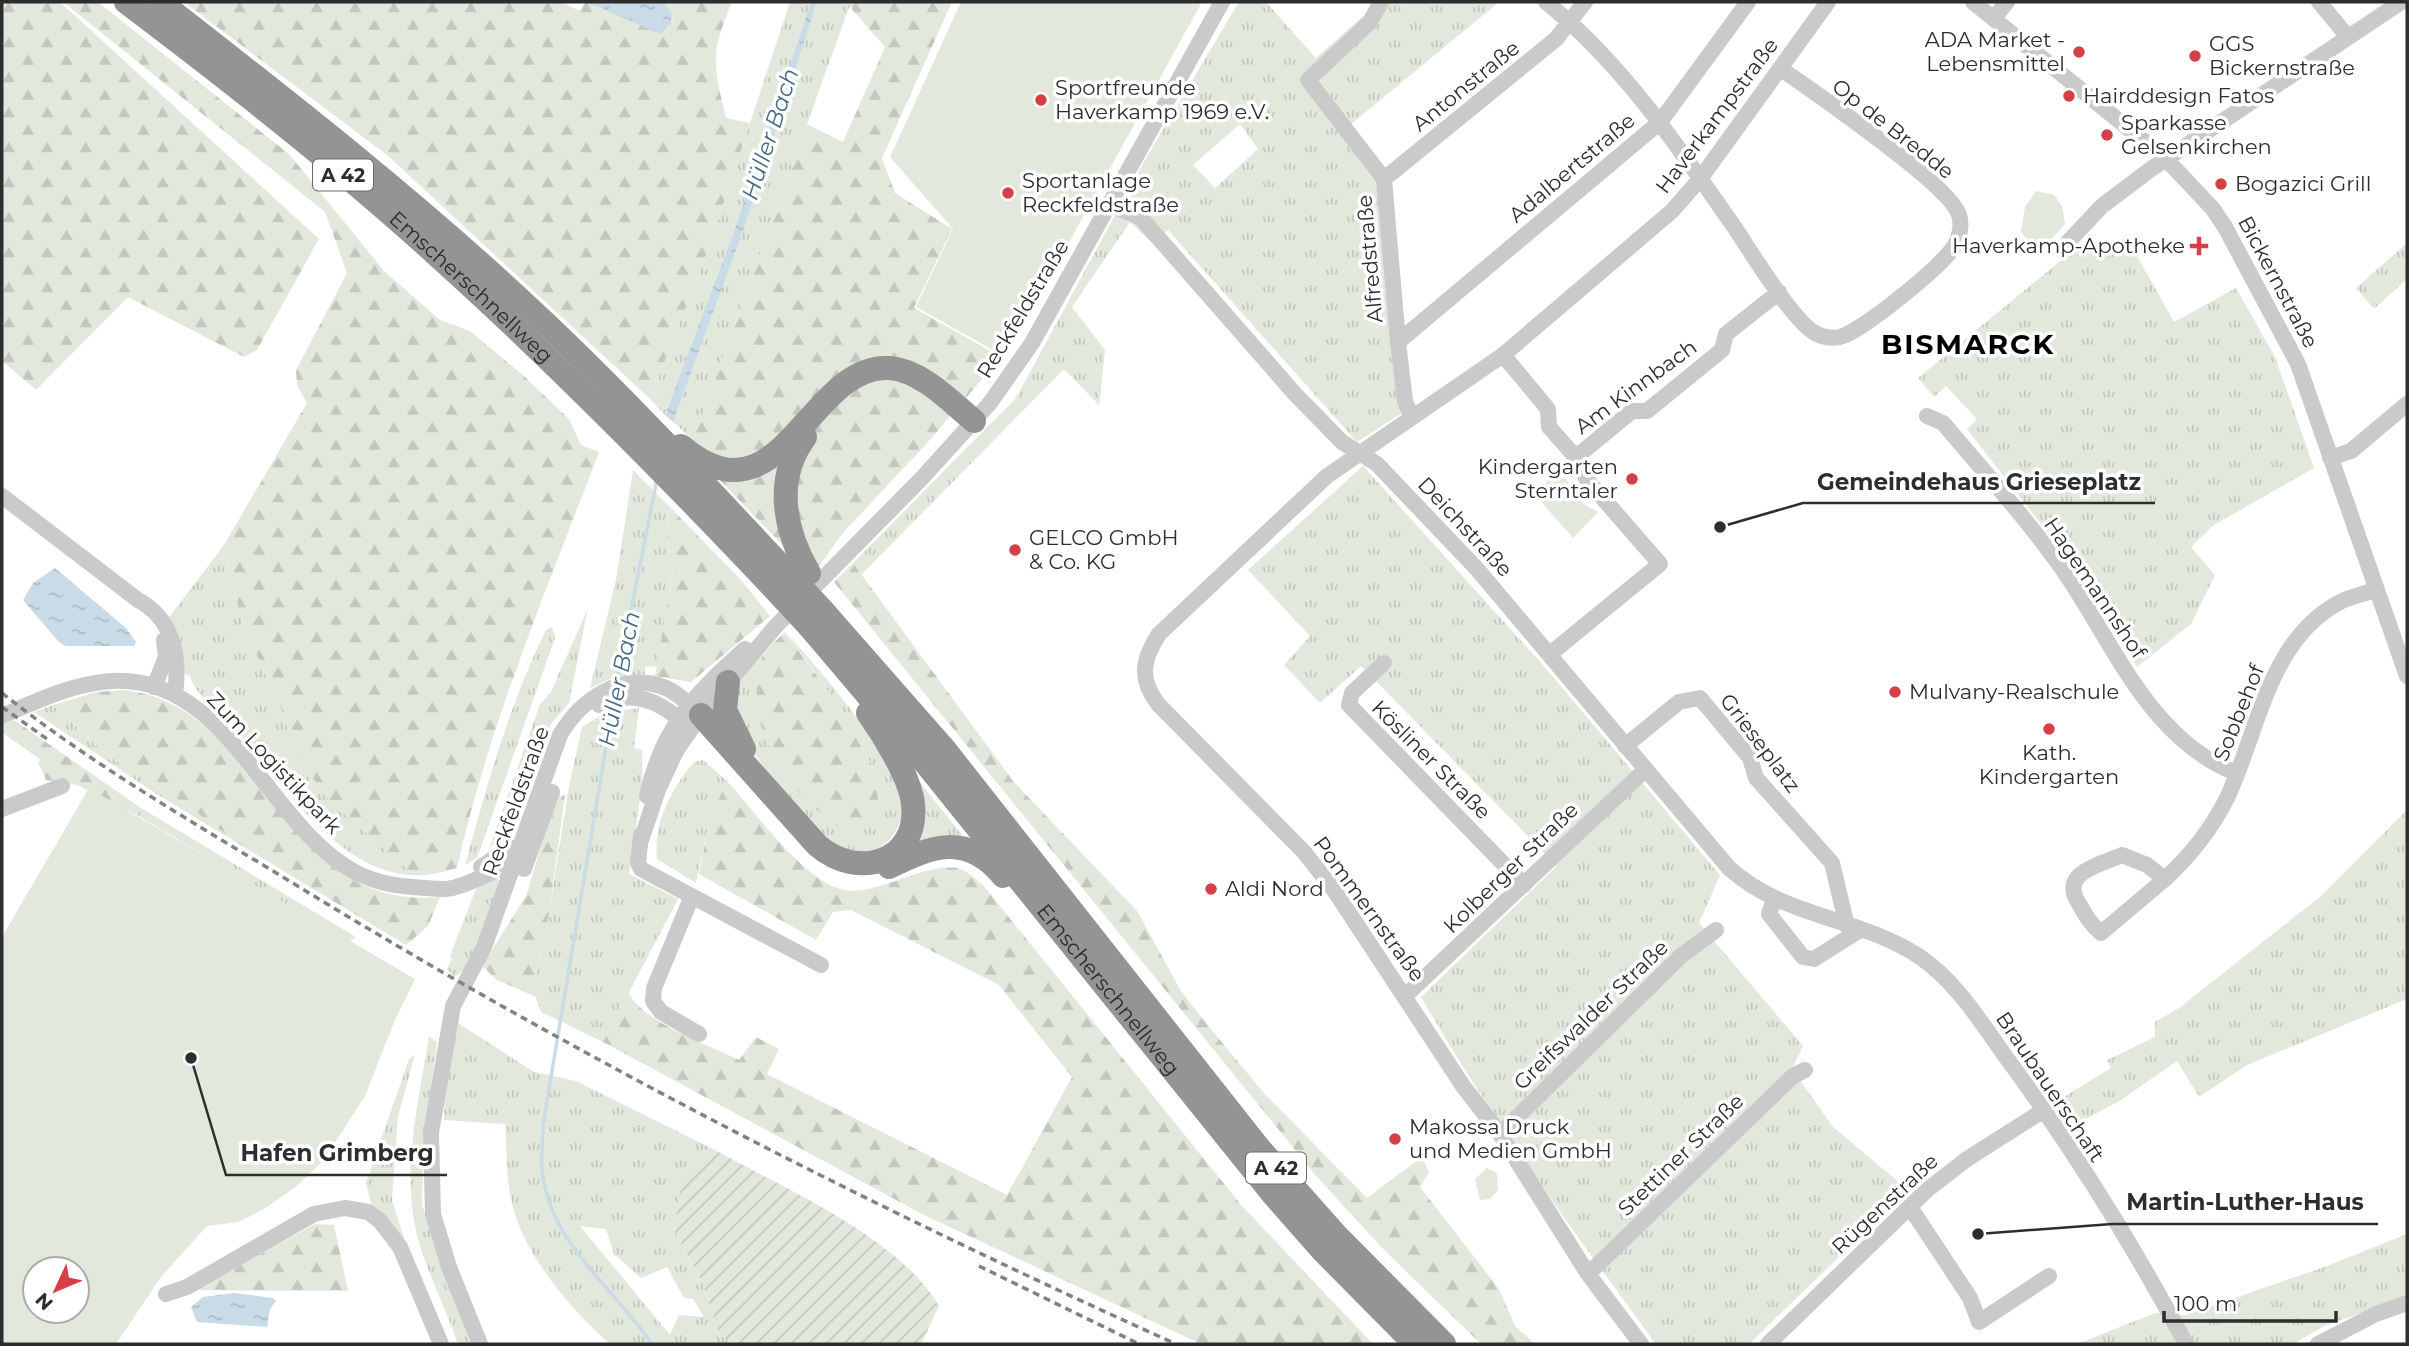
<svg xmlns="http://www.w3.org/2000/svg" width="2409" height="1346" font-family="Montserrat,sans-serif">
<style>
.grass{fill:url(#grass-tufts);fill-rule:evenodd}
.forest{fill:url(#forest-firs)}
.park{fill:#e2e9dc;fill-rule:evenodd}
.garden{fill:url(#garden-furrows)}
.water{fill:url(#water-ripples)}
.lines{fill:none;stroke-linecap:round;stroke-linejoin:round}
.stream{stroke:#c9dbe7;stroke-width:3.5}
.minor{stroke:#cacaca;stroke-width:16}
.highway{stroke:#949494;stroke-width:24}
.rail{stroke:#828282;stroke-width:3.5;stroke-dasharray:7 5;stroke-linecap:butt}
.highway-bridge{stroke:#949494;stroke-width:24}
.poi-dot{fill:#d34046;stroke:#fff;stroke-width:2.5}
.labels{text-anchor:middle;stroke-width:7;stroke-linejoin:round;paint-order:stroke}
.shield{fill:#fff;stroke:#6c6c6c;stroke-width:2}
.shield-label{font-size:19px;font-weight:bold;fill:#2d2d2d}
.poi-label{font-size:21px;fill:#2d2d2d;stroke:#fff;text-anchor:start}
.street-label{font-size:21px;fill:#2d2d2d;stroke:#fff}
.water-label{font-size:23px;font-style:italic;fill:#436a86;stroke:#fff}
.district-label{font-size:28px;font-weight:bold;letter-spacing:2px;fill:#000;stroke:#fff}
.leader{fill:none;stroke:#2d2d2d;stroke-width:2.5}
.callout-dot{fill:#2d2d2d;stroke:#fff;stroke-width:2.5}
.callout-label{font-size:23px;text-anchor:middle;font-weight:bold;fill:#2d2d2d;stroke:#fff;stroke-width:7;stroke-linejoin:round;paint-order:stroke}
</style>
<defs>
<pattern id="grass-tufts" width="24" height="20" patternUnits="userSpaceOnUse" patternTransform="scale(1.75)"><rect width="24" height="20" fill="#e2e9dc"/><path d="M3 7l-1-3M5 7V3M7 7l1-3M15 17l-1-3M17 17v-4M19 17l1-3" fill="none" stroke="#c2c8bd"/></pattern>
<pattern id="forest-firs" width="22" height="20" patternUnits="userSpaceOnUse" patternTransform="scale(1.75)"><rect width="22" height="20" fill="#e2e9dc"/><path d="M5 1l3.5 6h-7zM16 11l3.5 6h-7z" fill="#c2c8bd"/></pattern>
<pattern id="garden-furrows" width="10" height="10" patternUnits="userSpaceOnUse" patternTransform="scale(1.75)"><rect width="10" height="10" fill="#e2e9dc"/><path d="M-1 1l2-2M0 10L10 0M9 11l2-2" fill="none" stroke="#c2c8bd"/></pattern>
<pattern id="water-ripples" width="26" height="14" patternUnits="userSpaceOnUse" patternTransform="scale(1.75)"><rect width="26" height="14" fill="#c9dbe7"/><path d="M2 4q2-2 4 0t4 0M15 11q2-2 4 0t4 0" fill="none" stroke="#adbcc6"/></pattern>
</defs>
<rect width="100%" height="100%" fill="#fff"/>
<path class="grass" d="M790,2h21l-77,229 -69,184 -15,-16 58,-149z
M817,2h34l-158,438 -20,-18 73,-199z
M1239,2h27l50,56 63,-56h120l-155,128 33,47 25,236 -45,29 -189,-212 -16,13 -22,-21 -58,85 33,43 -6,55 -35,-36 -202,205 -9,-11 163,-165 130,-240zM1240,124l18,25 -43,39 -22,-23z
M2130,243l44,79 62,-34 39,69 39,111 -100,57 -23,22 24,28 -24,49 -54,43 -78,-120 -92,-118 10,-10 -31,-33 -12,11 -16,-19 152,-125z
M2407,243v36l-33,30 -18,-21z
M1363,466l180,199 177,210 -21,48 104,123 -11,23 41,58 75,63 -159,154h-93c-83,-112 -165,-226 -235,-347l136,-131 -196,-200 -41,37 -36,-38 26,-29 -62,-66z
M633,470l34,34 1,45 7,7 -18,110 -12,1v7l-35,5 -20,9 26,-108z
M224,545l18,77 39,86 16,45 114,120 27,-3v3c-88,19 -150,-84 -200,-141 -15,-18 -41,-33 -48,-56l-7,-3 -16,-53z
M588,608l-19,95 -18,21 -33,92 -29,33 51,-145 11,-12z
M552,627l3,11 -78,220 -12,7c22,-80 44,-160 81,-235z
M786,632c37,43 73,82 100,132 5,11 13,23 16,34 3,16 -4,34 -15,44 -56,52 -133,-89 -155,-127l8,-37 24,-25 -4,12 116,107 -43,-74z
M53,705l52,48 79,50 58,43 -87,-53 -121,-81z
M639,708l-5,40 8,2v36l-13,88 49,25 -75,143 -62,-30 -8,-22 16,-76 20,-128 13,-59 23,-14z
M703,760l24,21 -18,41 -13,61 -39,-24c-4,-36 15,-71 37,-97z
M903,761l67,84 -54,2z
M141,808l215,129 -7,5 -212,-127z
M2407,810v189l-160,66 -48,32 -22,-36 -56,39 -50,27 -17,-24 57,-35 -4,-8 48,-23v-15l24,-14 142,-112z
M497,878l4,5c-7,24 -24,83 -47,94l-7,-8 5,-10 -2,-3 27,-70z
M458,1023l76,49 42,9 141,70 -33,23 -10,56 28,52 17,52 14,10h-123c-39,-34 -89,-92 -99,-145 -5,-24 -4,-50 -6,-75l-61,-4v-38zM580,1226l26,3 8,25 27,24 26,-11 17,31 9,1 11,18 -25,-2 -9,20z
M429,1036l8,6 -13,95 -2,68 49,139h-13c-12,-35 -30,-70 -40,-105 -18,-67 1,-137 11,-203z
M415,1055l-17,61 -6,84 16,51 -36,-44 -6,-24 43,-124z
M2407,1234v63l-83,29 -31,18h-216l78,-31 31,2 141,-49z"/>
<path class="forest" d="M2,2h58l259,237 -62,111 -13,7 -116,-60 -92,93 -34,-29z
M63,2h35l191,152 95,117 56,49 30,11 55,46 44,42 12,26 18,7c-52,137 -110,272 -142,416l-19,5 -1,-3 -26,3 -86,-76 -28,-44 -16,-45 -39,-86 -18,-77 83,-142 -10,-18 -1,-15 51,-97 -22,-61z
M184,2h377l19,9 5,-9h15l4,7 64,19 5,-9 -10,-17h69c-22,53 -19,61 -6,116l24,5 -42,127 -58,149 -263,-244z
M851,2h101l-70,156 13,35 57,36 -38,79 87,49 -73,85 -86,92 -23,32 -20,-4 -92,-95 -14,-27 114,-316 36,18 42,-95 -36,-41z
M667,504l74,76 29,36 -79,66 -36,-6 20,-119 -7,-8z
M853,563l160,218 124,130 44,80 24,31 58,70 104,106 55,-41 7,15 -9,15 79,102 16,37 20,18h-54l-96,-93 -68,-74 -483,-595z
M785,632l48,66 43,74 2,32 -17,22 -18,5c-45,-34 -82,-74 -86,-132 -1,-15 -1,-30 6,-43 5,-9 15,-17 22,-24z
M123,690c138,12 154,222 317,207l-12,29 -22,19 -164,-99 -58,-43 -79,-50 -52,-48 43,-13z
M14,720l127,88 -4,7 -60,-30 -31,-5 -8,-18 3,-2 -38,-27 -1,-8z
M727,781c30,32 69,91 110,107 35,13 81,-25 120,-20 8,1 19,12 26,17l259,321 131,138h-172l-277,-129 -321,-173 25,-50c14,30 81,53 111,68l17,-23 23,12 -12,25 240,121 65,-118 -73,-92 -148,-75 -18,2 -17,28 -117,-66 10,-53z
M565,795l-16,119 -16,76 3,7 -39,-17 -15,-14 44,-70 30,-99z
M315,1224l19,1 14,66 -153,-1z"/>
<path class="park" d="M961,2h241l-176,318 -24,35 -86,-48 37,-78 -63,-72z
M2036,191l18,4 8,11 3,18 -26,29 -18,-21 4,-25z
M1551,475l15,4 16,24 16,9 -25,26 -36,-41z
M89,788l326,191 -20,41 -30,76 -42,65 -26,25 -30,21 -28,15 -32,4 -46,51 -45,67h-114v-407zM77,1269v42h-42v-42z
M1487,1168l10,5 1,17 -8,9 -10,1 -5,-21z"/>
<path class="garden" d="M717,1151c68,38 182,86 222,155l-18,38h-188l-14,-10 -17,-52 -28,-52 9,-56z"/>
<path class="water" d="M600,2h63l9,12 -1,10 -11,10 -57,-25z
M811,2h6l-71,221 -73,199 -8,-7 69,-184z
M55,568l71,60 10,14 -2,4h-68l-7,-4 -36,-42 10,-17z
M234,1293l39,5 3,3 -6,8 -3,18 -70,-5 -6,-15 12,-10z"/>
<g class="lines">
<path class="stream" d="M589,2l13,4
M617,681l40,-202
M613,705l-70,420c0,14 -2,30 -1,44 7,75 71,117 110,175"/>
<path class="minor" d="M1381,2l-11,20 -62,58 76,99 14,163 7,59 6,15
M1546,2c77,62 133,146 189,226 16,24 58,93 80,105 8,4 16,6 25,4 21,-5 105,-73 115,-92 5,-8 7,-21 4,-30 -8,-30 -147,-124 -179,-147
M1973,2l193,157 47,50 12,18 73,137 109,312
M2319,2l29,35
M1994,18l13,-16
M1384,179l172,-140 29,-37
M1108,204l33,14 154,176 47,48 35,22 100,105 252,299c55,50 131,49 191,89 35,24 59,62 83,96 68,92 129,190 183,291
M2067,243l35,-37 49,-37 250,-167
M1398,342l262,-220 88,-120
M1503,355l45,54 1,18 24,27 14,26 73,84 -110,90
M1927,416l16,7c40,47 82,94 118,144 51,72 87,172 175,206
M1573,454l8,-1 51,-42h15l75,-61 4,-16 53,-42
M2330,458l21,-7 56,-47
M2,496l136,104c36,19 42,58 37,95
M1384,663l-32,30 -3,12 175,180
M154,687l12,-30 -2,-17
M599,705c32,-16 60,-5 84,18
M2,716c35,-15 72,-33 110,-35 116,-6 155,144 243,191 28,15 56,15 87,17 19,1 58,-22 79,-29
M1625,746l54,-44 21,-4 50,60 6,20 76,85 15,63
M647,796c15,-69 48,-102 98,-147
M2,809l60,-23
M641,835l-3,28 3,6 180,96
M640,843l18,-53 18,-39 25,-36 74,-88 147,-149 68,-75 42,-60 190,-341
M481,867c17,-10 28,-25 48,-18
M524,869l28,-77
M2165,879l-64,54c-11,-9 -16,-19 -23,-31 -18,-30 22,-37 44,-47l25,10 18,14c26,-24 46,-49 62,-81 31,-65 41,-158 113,-196 10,-5 24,-8 35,-12
M692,896l-38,92 -1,13 8,11 38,22
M1774,900l-5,14 34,43 11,2 46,-29
M1405,996l240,-226
M1500,1134l182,-179 34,-25
M1910,1207l60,91 9,24 70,-46
M1588,1274l205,-198 12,-6
M166,1294l21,-7 127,-73 31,-6 23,4 12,9 20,26 41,97
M480,1344l-31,-77 -16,-53 -2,-81 22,-127 31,-59 76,-212c21,-36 63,-65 106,-47 14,6 24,18 35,27
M1641,1344l-53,-70 -88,-140 -37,-48 -129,-196 -30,-38 -146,-148c-19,-25 -16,-44 1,-70l168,-158 176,-121 169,-144 28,-32 128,-177
M1768,1344l159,-154 40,-31 77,-49
M2318,1344l58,-30 31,-11"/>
<g class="highway">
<path id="s1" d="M126,2c107,81 213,164 312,254 121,109 234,224 346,343"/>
<path d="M160,2c131,102 263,205 383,319 89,84 171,174 255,263"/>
<path d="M805,437c-31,42 -21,93 4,136"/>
<path d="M681,446c100,85 128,-83 208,-78 32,2 61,33 85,53"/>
<path d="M823,611l122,139 313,397 78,88 108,109"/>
<path id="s2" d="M809,626l118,139 345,428 51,58 92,93"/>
<path d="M728,682l-3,28 19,39"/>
<path d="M701,715l116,130c41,36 102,17 96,-41 -2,-25 -30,-70 -45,-91"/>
<path d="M889,867c42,-21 78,-35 114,9"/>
</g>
<path class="rail" d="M2,693c92,73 194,131 294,192 282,173 578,323 880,459
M2,707l45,32
M979,1266l160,78"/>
<path class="highway-bridge" d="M798,584l25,27
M784,599l25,27"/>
</g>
<g class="poi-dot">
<circle cx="2079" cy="52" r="7"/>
<circle cx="2195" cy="56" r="7"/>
<circle cx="2069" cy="96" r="7"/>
<circle cx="1041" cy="100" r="7"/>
<circle cx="2107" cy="135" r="7"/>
<circle cx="2221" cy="184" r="7"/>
<circle cx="1008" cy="193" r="7"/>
<path d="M2195.5 235.5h7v7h7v7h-7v7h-7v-7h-7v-7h7z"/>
<circle cx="1632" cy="479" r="7"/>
<circle cx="1015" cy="550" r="7"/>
<circle cx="1895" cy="692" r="7"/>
<circle cx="2049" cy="729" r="7"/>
<circle cx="1211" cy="889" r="7"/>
<circle cx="1395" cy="1139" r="7"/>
</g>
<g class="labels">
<g class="shield">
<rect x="313" y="159.5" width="60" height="31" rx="5"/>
<rect x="1246" y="1152.5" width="60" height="31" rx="5"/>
</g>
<g class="shield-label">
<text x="343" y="182">A 42</text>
<text x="1276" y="1175">A 42</text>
</g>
<g class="poi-label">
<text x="2065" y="47" text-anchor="end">ADA Market -<tspan x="2065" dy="24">Lebensmittel</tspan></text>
<text x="2209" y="51">GGS<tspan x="2209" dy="24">Bickernstraße</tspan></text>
<text x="1055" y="95">Sportfreunde<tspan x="1055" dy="24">Haverkamp 1969 e.V.</tspan></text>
<text x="2083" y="103">Hairddesign Fatos</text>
<text x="2121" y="130">Sparkasse<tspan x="2121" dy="24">Gelsenkirchen</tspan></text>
<text x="1022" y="188">Sportanlage<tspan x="1022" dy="24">Reckfeldstraße</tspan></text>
<text x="2235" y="191">Bogazici Grill</text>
<text x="2185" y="253" text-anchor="end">Haverkamp-Apotheke</text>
<text x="1618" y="474" text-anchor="end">Kindergarten<tspan x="1618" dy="24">Sterntaler</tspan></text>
<text x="1029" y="545">GELCO GmbH<tspan x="1029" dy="24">&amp; Co. KG</tspan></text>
<text x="1909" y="699">Mulvany-Realschule</text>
<text x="2049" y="760" text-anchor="middle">Kath.<tspan x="2049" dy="24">Kindergarten</tspan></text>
<text x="1225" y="896">Aldi Nord</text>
<text x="1409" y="1134">Makossa Druck<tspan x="1409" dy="24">und Medien GmbH</tspan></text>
</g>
<g class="street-label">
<text transform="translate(1466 86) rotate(-39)" y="7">Antonstraße</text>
<text transform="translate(1717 116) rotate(-53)" y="7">Haverkampstraße</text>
<text transform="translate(1893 129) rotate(38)" y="7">Op de Bredde</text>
<text transform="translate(1572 168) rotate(-40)" y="7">Adalbertstraße</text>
<text transform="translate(1370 259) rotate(-95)" y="7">Alfredstraße</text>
<text transform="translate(2278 282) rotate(62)" y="7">Bickernstraße</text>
<text dy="7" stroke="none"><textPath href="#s1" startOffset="448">Emscherschnellweg</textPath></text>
<text transform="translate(1023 309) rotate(-59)" y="7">Reckfeldstraße</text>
<text transform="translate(1636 387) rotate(-36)" y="7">Am Kinnbach</text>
<text transform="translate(1465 527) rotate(47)" y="7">Deichstraße</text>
<text transform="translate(2095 588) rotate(56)" y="7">Hagemannshof</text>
<text transform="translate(2239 713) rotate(-68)" y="7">Sobbehof</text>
<text transform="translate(1760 743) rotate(53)" y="7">Grieseplatz</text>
<text transform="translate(1431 760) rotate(45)" y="7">Kösliner Straße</text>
<text transform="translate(274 763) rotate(47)" y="7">Zum Logistikpark</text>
<text transform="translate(516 801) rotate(-70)" y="7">Reckfeldstraße</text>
<text transform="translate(1511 868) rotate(-44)" y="7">Kolberger Straße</text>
<text transform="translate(1369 909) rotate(54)" y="7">Pommernstraße</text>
<text dy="7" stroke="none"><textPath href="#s2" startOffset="471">Emscherschnellweg</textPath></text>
<text transform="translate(1591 1015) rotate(-44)" y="7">Greifswalder Straße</text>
<text transform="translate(2050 1087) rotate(56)" y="7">Braubauerschaft</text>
<text transform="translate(1681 1155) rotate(-44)" y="7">Stettiner Straße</text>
<text transform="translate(1885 1204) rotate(-43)" y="7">Rügenstraße</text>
</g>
<g class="water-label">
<text transform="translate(770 134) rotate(-72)" y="8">Hüller Bach</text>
<text transform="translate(619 679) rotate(-79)" y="8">Hüller Bach</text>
</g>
<g class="district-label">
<text x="1968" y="354">BISMARCK</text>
</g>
</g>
<path class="leader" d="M1720 527L1803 503H2155M191 1058L226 1175H447M1978 1234L2112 1224H2378"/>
<g class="callout-dot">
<circle cx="1720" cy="527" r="7"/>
<circle cx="191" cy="1058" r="7"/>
<circle cx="1978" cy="1234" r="7"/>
</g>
<g class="callout-label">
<text x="1979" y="490">Gemeindehaus Grieseplatz</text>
<text x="337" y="1161">Hafen Grimberg</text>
<text x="2245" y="1210">Martin-Luther-Haus</text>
</g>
<rect width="2409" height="1346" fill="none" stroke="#2d2d2d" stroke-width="7"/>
<g transform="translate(56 1290) rotate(226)"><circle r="33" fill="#ffffff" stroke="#ababab" stroke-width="2"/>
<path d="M0-5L12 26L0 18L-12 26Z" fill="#d34046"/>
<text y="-10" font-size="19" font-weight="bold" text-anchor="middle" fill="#2d2d2d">N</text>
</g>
<path d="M2164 1311v10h172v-10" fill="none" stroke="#2d2d2d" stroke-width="3.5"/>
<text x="2174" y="1311" font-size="21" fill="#2d2d2d" stroke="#ffffff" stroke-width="5" paint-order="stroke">100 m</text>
</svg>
